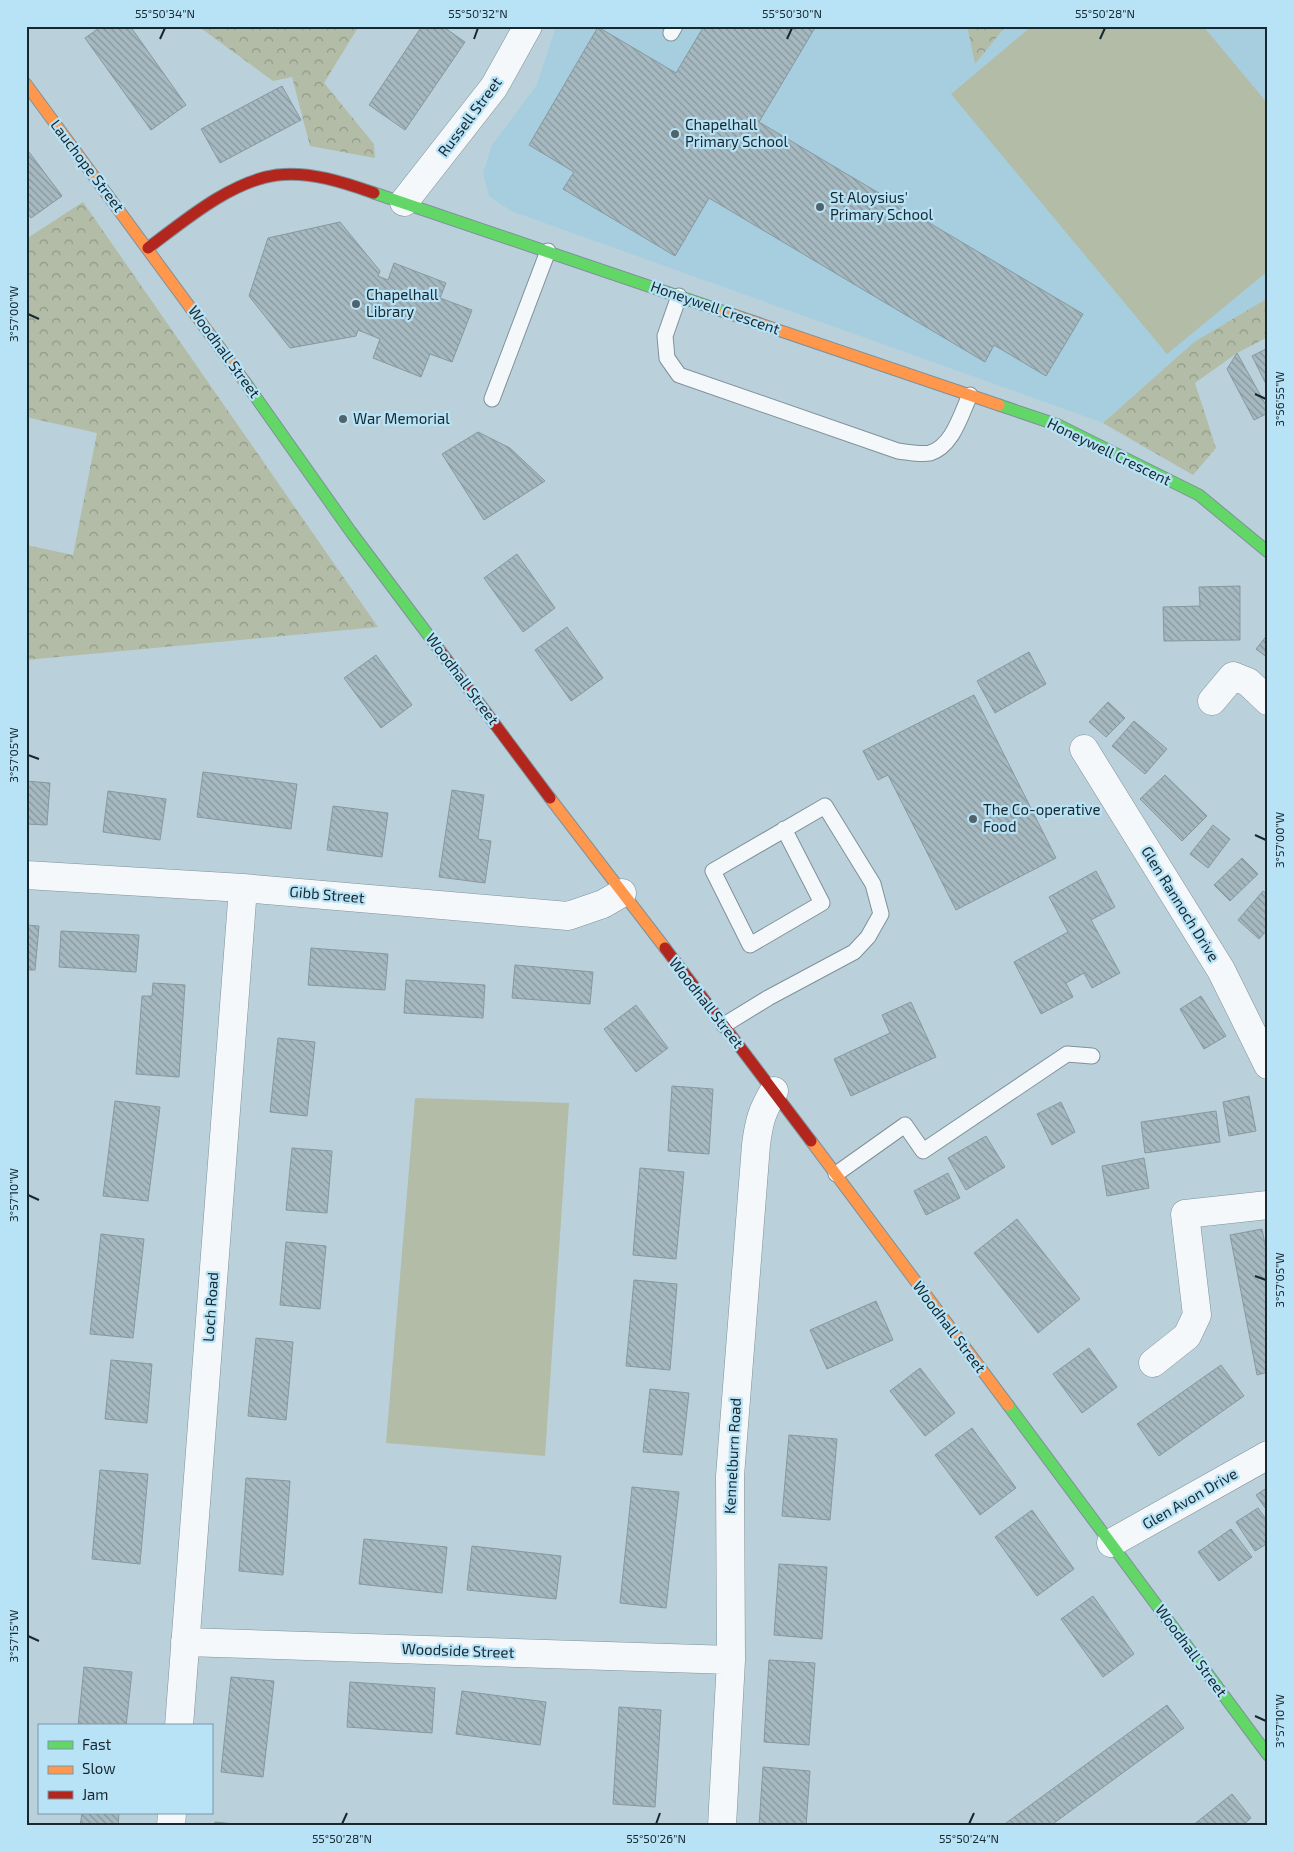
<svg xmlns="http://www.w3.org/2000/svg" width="1294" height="1852" font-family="'Exo 2',sans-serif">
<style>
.built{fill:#a7cedf}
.forest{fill:url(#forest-crowns)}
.garden{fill:#b2bca6}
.building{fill:url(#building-back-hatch);stroke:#86999f}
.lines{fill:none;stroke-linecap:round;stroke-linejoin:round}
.lane-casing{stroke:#7f9199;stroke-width:17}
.street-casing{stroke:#7f9199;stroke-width:29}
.fast-casing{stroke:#7f9199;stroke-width:13}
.slow-casing{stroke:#7f9199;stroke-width:13}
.jam-casing{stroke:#7f9199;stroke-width:13}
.lane{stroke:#f5f8fa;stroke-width:15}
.street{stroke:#f5f8fa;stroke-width:28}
.fast{stroke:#63d668;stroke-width:11}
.slow{stroke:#ff974d;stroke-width:11}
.jam{stroke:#b3261e;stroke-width:11}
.ticks{fill:none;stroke:#17282f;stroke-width:2}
.poi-dot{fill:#50636b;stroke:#b8e3f7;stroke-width:2}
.labels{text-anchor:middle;stroke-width:4.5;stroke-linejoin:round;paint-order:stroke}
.street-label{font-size:15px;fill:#17282f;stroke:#b8e3f7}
.poi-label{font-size:15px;fill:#17282f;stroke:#b8e3f7;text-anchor:start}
.neatline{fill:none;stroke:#17282f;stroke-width:2}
.ticks-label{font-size:12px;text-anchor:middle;fill:#17282f}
</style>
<defs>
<pattern id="forest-crowns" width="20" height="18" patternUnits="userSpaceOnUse" patternTransform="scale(1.25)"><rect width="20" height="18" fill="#b2bca6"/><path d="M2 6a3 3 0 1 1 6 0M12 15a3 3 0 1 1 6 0" fill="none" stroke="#909988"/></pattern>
<pattern id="building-back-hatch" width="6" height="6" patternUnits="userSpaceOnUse" patternTransform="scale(1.25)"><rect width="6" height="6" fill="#a6b9c0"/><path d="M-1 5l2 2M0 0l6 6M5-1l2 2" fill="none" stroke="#86969c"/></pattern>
</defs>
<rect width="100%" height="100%" fill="#bad1db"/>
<path class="built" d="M556,26h411l8,38 31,-38h257l5,5v267l-74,44 -91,81 -592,-212 -22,-15 -6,-23 9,-28 44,-59z"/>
<path class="forest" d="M198,26h161l-35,57 50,61 1,14 -65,-12 -18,-69 -19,4z
M967,26h39l-31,38z
M83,202l295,425 -352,33v-115l47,10 24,-122 -71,-16v-178z
M1268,298v39l-31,16 -42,30 21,65 -23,27 -90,-52 91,-81z"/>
<path class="garden" d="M1032,26h171l65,78v167l-101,83 -216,-260z
M415,1098l154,5 -24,353 -159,-13z"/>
<path class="building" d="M102,26h28l56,79 -35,25 -66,-92z
M422,26h20l23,16 -60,88 -36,-25z
M704,26h112l-57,96 324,192 -37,62 -52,-31 -9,17 -276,-164 -34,58 -112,-67 11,-17 -45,-27 69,-118 78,46z
M282,86l19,34 -81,43 -19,-34z
M26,148l36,48 -31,22 -5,-7z
M340,222l40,49 -2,5 10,4 6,-17 52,20 -6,15 32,12 -20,52 -22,-8 -9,23 -48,-19 7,-19 -22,-9 -2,6 -66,12 -41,-52 19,-58z
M1268,348v40l-16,-32z
M1237,353l31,56v4l-14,7 -27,-51z
M478,432l32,16 35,33 -61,39 -42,-66z
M517,554l38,54 -32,24 -39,-54z
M1240,586v54l-76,1 -1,-34 37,-1 -1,-19z
M567,627l36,51 -32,23 -36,-51z
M1268,634v24l-12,-9z
M1029,652l17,32 -51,29 -18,-32z
M376,655l36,50 -31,23 -37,-50z
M974,695l82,163 -100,52 -68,-135 -10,5 -15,-29z
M1108,702l17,16 -19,19 -17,-15z
M1134,721l33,28 -22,25 -33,-28z
M203,772l94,12 -6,45 -94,-12z
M1165,775l42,41 -25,25 -42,-42z
M26,781l24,2 -3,42 -21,-1z
M452,790l32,5 -6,44 13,2 -6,42 -46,-6z
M108,791l58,8 -6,41 -57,-8z
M333,806l55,7 -6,44 -55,-7z
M1213,825l17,14 -22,29 -18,-14z
M1242,858l16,16 -28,27 -16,-16z
M1096,871l19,36 -24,13 29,53 -28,15 -8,-15 -18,10 7,14 -32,17 -27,-52 54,-30 -19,-35z
M1263,891l5,4v34l-9,10 -21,-19z
M26,925l13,1 -4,44h-9z
M61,931l78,4 -3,37 -77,-5z
M311,948l77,6 -3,36 -77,-5z
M515,965l78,7 -3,32 -78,-6z
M406,980l79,5 -2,33 -79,-5z
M153,983l32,2 -6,92 -43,-3 6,-78h10z
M1201,996l25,40 -22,13 -24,-40z
M911,1002l25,55 -85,39 -17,-37 56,-26 -8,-18z
M636,1005l32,43 -32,24 -32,-43z
M278,1038l37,4 -8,74 -37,-4z
M672,1086l41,3 -4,65 -41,-3z
M1249,1096l7,35 -27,5 -6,-34z
M115,1101l45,6 -12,94 -45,-5z
M1061,1102l14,30 -23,13 -15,-31z
M1216,1111l4,31 -75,11 -4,-31z
M986,1136l19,31 -39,23 -18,-32z
M292,1148l40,3 -5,62 -41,-3z
M1144,1158l5,30 -42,8 -5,-30z
M640,1168l44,4 -8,87 -43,-4z
M948,1173l12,25 -34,17 -12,-24z
M1017,1219l63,80 -42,34 -64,-80z
M1262,1229l6,31v112l-11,3 -27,-140z
M101,1234l43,5 -11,99 -43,-4z
M286,1242l40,4 -6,63 -40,-4z
M634,1280l43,4 -7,86 -44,-4z
M876,1301l17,39 -66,29 -17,-39z
M256,1338l37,4 -7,78 -38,-4z
M1089,1348l28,39 -35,26 -29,-39z
M111,1360l41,4 -5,59 -42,-4z
M1221,1365l23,31 -85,60 -22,-32z
M920,1368l35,45 -30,23 -35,-45z
M650,1389l39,4 -7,62 -39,-3z
M972,1428l44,60 -36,27 -45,-60z
M789,1435l48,4 -7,81 -48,-4z
M100,1470l48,4 -8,90 -48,-5z
M246,1478l44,3 -7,94 -44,-4z
M632,1487l47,5 -13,116 -46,-5z
M1268,1487v25l-12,-17z
M1258,1508l10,14v21l-13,8 -19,-29z
M1032,1510l42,59 -37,27 -42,-59z
M1231,1529l21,28 -33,24 -21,-29z
M364,1539l83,8 -5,46 -83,-9z
M472,1546l89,10 -5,43 -89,-9z
M779,1564l48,3 -5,72 -48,-4z
M1093,1596l41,58 -31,23 -42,-58z
M769,1660l46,3 -6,82 -45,-3z
M84,1667l48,5 -6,54h-48z
M231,1677l43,4 -11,96 -42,-5z
M350,1682l85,6 -3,45 -85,-6z
M462,1691l84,11 -6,43 -84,-11z
M1167,1705l17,23 -134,98h-48z
M619,1707l42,3 -6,97 -42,-3z
M763,1767l47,4 -4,55h-47z
M1232,1794l19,24 -9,8h-50z
M82,1813h37l-1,13h-38z
M215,1822l39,4h-40z"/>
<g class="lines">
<defs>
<path id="lane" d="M671,33l4,-7
M679,296l-14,40 2,22 12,17 219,76c10,1 22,4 32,2 23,-7 31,-39 40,-58
M492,399l56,-148
M724,1025l44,-27 86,-46 14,-15 13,-23 -8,-30 -48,-78 -112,65 37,74 72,-42 -38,-74
M836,1174l69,-49 18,26 144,-97 25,2"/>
<path id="street" d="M404,202l90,-115 34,-61
M1212,701l21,-25 15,6 20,19
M1084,749l137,221 47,95
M26,875l217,13 325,28 35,-12 19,-11
M1153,1363l34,-27 10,-21 -12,-101 83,-9
M1111,1543l157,-88
M185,1642l546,18
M179,1726l64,-838
M171,1826l1,-13
M722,1826l9,-166 -1,-184 26,-331c3,-24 6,-34 18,-54"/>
<path id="fast" d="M374,193l351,119
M245,382l106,150 81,108
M999,405l59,20 141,70 69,57
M1008,1405l260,350"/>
<path id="slow" d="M26,84l219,298
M725,312l274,93
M550,798l115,150
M811,1141l197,264"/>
<path id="jam" d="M148,248c36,-27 83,-67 129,-73 32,-4 66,7 97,18
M432,640l118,158
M665,948l146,193"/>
</defs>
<use href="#lane" class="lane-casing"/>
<use href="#street" class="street-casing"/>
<use href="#fast" class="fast-casing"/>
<use href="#slow" class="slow-casing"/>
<use href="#jam" class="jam-casing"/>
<use href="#lane" class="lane"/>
<use href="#street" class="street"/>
<use href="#fast" class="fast"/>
<use href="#slow" class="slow"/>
<use href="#jam" class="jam"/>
</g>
<path class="ticks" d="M160,39l5,-11M474,39l4,-11M787,39l5,-11M1100,39l5,-11M28,314l11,5M1255,394l11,5M28,755l11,4M1255,835l11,5M28,1195l11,5M1255,1276l11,4M28,1636l11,5M1255,1716l11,5M342,1824l5,-11M656,1824l4,-11M969,1824l5,-11"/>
<g class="poi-dot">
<circle cx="675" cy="134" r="5"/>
<circle cx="820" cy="207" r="5"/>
<circle cx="356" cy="304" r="5"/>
<circle cx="343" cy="419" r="5"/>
<circle cx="973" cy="819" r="5"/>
</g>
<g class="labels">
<g class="street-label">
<text transform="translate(470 117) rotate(-53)" y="5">Russell Street</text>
<text transform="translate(87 166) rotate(53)" y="5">Lauchope Street</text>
<text transform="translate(715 308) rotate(19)" y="5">Honeywell Crescent</text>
<text transform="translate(224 352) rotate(54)" y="5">Woodhall Street</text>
<text transform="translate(1109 452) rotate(26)" y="5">Honeywell Crescent</text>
<text transform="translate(462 679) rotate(53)" y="5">Woodhall Street</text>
<text transform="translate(327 895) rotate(5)" y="5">Gibb Street</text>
<text transform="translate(1180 904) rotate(58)" y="5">Glen Rannoch Drive</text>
<text transform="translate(706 1003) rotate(52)" y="5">Woodhall Street</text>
<text transform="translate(211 1307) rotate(-86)" y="5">Loch Road</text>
<text transform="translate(949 1327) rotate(53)" y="5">Woodhall Street</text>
<text transform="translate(733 1456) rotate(-87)" y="5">Kennelburn Road</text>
<text transform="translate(1190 1499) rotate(-30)" y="5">Glen Avon Drive</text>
<text transform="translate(458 1651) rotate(2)" y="5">Woodside Street</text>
<text transform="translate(1191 1651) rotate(54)" y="5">Woodhall Street</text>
</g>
<g class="poi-label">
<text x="685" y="130">Chapelhall<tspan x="685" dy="17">Primary School</tspan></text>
<text x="830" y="203">St Aloysius'<tspan x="830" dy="17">Primary School</tspan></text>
<text x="366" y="300">Chapelhall<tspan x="366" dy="17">Library</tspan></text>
<text x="353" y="424">War Memorial</text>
<text x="983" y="815">The Co-operative<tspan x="983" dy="17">Food</tspan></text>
</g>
</g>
<rect width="1294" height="1852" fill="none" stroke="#b8e3f7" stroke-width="55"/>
<rect x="38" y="1724" width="175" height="90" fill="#b8e3f7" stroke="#7898a7"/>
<rect x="48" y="1741" width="25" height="8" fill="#63d668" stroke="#7898a7"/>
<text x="82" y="1750" font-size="15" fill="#17282f">Fast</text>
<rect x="48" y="1766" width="25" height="8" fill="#ff974d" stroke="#7898a7"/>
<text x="82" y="1774" font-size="15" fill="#17282f">Slow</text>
<rect x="48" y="1791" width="25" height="8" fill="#b3261e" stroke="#7898a7"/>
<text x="82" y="1800" font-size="15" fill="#17282f">Jam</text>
<rect x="28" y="28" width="1238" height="1796" class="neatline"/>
<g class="ticks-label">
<text x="165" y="18">55°50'34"N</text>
<text x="478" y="18">55°50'32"N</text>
<text x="792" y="18">55°50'30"N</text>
<text x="1105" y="18">55°50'28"N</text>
<text transform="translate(14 314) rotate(-90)" y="4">3°57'00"W</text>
<text transform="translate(1280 399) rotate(-90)" y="4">3°56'55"W</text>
<text transform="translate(14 755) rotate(-90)" y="4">3°57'05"W</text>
<text transform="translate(1280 840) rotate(-90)" y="4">3°57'00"W</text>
<text transform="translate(14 1195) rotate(-90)" y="4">3°57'10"W</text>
<text transform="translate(1280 1280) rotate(-90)" y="4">3°57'05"W</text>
<text transform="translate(14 1636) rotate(-90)" y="4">3°57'15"W</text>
<text transform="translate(1280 1721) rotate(-90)" y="4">3°57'10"W</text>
<text x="342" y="1843">55°50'28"N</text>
<text x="656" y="1843">55°50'26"N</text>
<text x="969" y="1843">55°50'24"N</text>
</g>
</svg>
